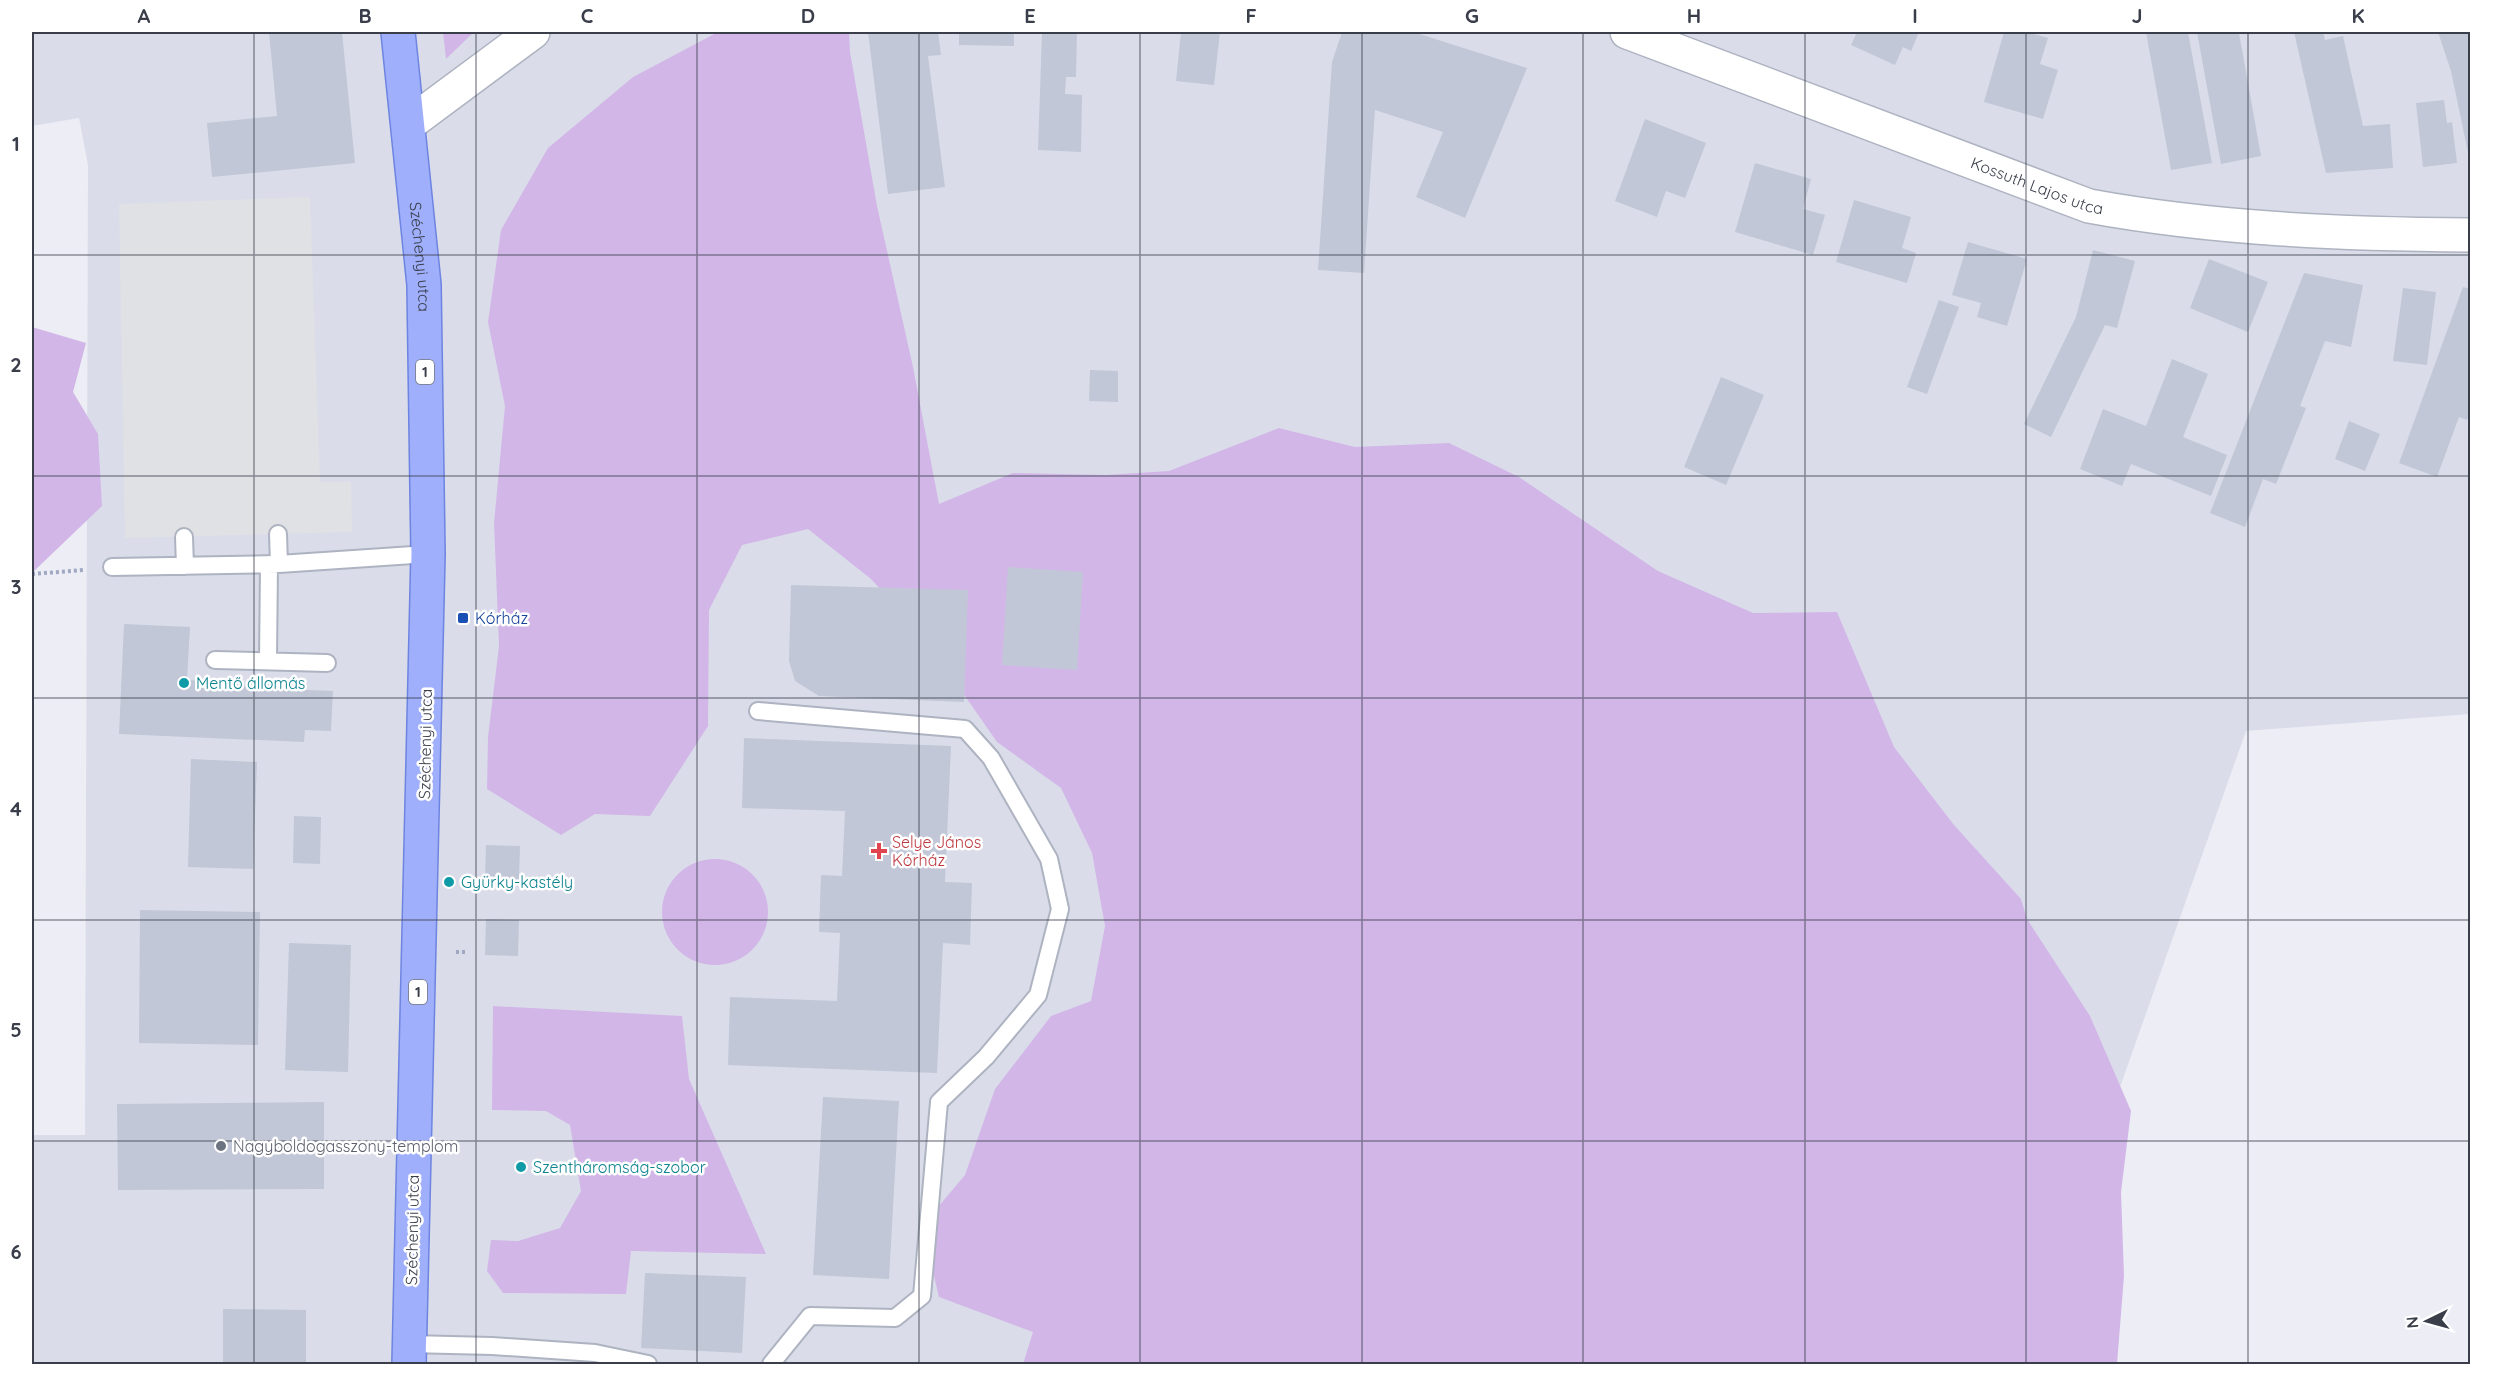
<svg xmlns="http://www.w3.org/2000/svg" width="2502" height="1396" font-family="Quicksand,sans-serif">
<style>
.residential{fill:#dadde9}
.green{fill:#d2b6e8}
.parking{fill:#dfe1e4}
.building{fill:#c1c7d7}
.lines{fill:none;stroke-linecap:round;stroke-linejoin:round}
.service-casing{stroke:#aeb3c1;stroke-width:20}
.tertiary-casing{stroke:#aeb3c1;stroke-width:36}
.primary-casing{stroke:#6e84e1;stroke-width:36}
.path{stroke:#a0a8c2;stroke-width:4;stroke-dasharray:3 3;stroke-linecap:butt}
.service{stroke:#fff;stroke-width:16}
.tertiary{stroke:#fff;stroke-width:33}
.primary{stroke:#9faffb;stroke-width:33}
.grid{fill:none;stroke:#393e4a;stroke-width:1.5;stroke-opacity:0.55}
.transit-dot{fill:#1a4fb4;stroke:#fff;stroke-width:2}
.culture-dot{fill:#0f9aa8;stroke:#fff;stroke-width:2}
.health-dot{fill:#e0444e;stroke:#fff;stroke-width:2}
.worship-dot{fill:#6b7280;stroke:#fff;stroke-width:2}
.labels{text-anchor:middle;stroke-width:5;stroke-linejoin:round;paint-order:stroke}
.shield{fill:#fff;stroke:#747880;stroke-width:1.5}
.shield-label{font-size:15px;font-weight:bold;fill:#393e4a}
.street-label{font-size:16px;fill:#393e4a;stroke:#fff}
.transit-label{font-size:16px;fill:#164399;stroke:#fff;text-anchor:start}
.culture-label{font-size:16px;fill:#0d838f;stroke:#fff;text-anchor:start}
.health-label{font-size:16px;fill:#be3a42;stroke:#fff;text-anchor:start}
.worship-label{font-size:16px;fill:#5b616d;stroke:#fff;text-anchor:start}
.neatline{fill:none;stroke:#393e4a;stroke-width:2}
.grid-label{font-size:20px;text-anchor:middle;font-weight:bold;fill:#393e4a}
</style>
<rect width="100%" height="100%" fill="#ecedf5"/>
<path class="residential" d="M32,32h2438v682l-224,17 -224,633h-1990v-229h53l3,-970 -9,-47 -47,8z"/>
<path class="green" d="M443,32h31l-28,27z
M718,32h131l1,20 27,154 36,161 26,137 74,-31 93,2 63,-4 110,-43 76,19 94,-4 70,34 139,94 95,42 84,-1 57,135 60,78 67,74 6,20 63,97 41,95 -10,81 3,84 -7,88h-1094l10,-32 -94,-35 -17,-71 43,-51 30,-86 56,-73 40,-15 14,-75 -13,-73 -31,-65 -64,-46 -76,-109 -50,-54 -63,-50 -66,16 -33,65 -1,116 -58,90 -55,-2 -34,21 -74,-46 1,-52 11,-91 -5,-123 11,-117 -17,-84 13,-92 47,-82 85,-71z
M32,327l54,16 -13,49 25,42 4,72 -70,67z
M662 912a53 53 0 1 1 106 0a53 53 0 1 1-106 0Z
M493,1006l189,10 7,63 77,175 -135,-3 -5,43 -123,-1 -16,-22 4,-31 27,1 42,-13 21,-37 -11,-66 -24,-14 -54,-1z"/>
<path class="parking" d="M310,197l10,285h31l1,50 -227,6 -6,-334z"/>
<path class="building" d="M269,32h73l13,131 -143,14 -5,-54 70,-7z
M868,32h70l3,23 -13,1 17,131 -57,7z
M959,32h55v14l-55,-1z
M1042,32h35l-1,45h-10l-1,17 17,1 -1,57 -43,-2z
M1181,32h39l-6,53 -38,-4z
M1342,32h71l114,36 -62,150 -49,-21 27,-65 -68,-22 -11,163 -46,-3 14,-208z
M1857,32h62l-8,19 -8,-4 -8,18 -44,-20z
M2004,32h31l-1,2 14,4 -8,26 18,6 -15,49 -59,-17z
M2146,32h42l24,131 -41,7z
M2197,32h30v2l12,-1 22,123 -40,8z
M2294,32h29l2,8 18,-4 20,90 27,-2 3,44 -67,5z
M2438,32h32v130l-19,-91z
M2444,100l3,23 5,-1 5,41 -34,4 -7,-64z
M1645,119l61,24 -21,55 -19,-7 -9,26 -42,-16z
M1755,163l56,16 -8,30 22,6 -12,40 -78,-23z
M1854,200l57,17 -9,31 14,5 -9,30 -71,-21z
M1968,242l59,17 -20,67 -30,-9 4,-14 -29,-8z
M2093,250l42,11 -18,67 -12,-3 -54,112 -27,-13 52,-107z
M2209,259l59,23 -20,50 -58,-24z
M2304,273l59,12 -12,62 -26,-6 -25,65 6,2 -30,76 -13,-5 -18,48 -35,-14z
M2463,287l7,2v122l-3,9 -8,-3 -22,60 -38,-14z
M2403,288l33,4 -9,73 -34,-4z
M1939,300l20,7 -32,87 -20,-7z
M2172,359l36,15 -25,63 44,18 -16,41 -80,-32 -9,22 -42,-17 23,-60 43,17z
M1090,370l28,1v31l-29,-1z
M1721,377l43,18 -38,90 -42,-18z
M2349,421l31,13 -15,37 -30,-12z
M1008,567l75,5 -6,98 -75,-5z
M791,585l177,5 -4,112 -145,-6 -24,-15 -6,-20z
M124,624l66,3 -3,53 120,6 -1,4 27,1 -2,40 -26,-1 -1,12 -185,-8z
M744,738l207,8 -6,136 27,1 -2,62 -27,-2 -6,130 -209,-8 2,-68 107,4 3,-68 -21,-1 2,-57 21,1 3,-65 -103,-3z
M191,759l66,3 -4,107 -65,-2z
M294,816l27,1 -1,47 -27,-1z
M486,845l34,1 -1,35 -34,-1z
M140,910l120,2 -2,133 -119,-2z
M486,919l33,1 -1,36 -33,-1z
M289,943l62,2 -3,127 -63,-2z
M823,1097l76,4 -10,178 -76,-4z
M324,1102v87l-206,1 -1,-86z
M645,1273l101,4 -4,76 -101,-5z
M223,1309l83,1v54h-83z"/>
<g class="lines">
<defs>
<path id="service" d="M278,534l1,30
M184,537l1,29
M112,567l167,-3 149,-10
M215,660l112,3
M268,661l1,-97
M758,711l207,18 26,29 58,101 11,50 -22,86 -52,62 -47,45 -17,194 -27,22 -85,-2 -39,48
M409,1344l83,2 103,7 53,11"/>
<g id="tertiary">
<path id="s1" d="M1627,32l462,174c126,23 254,28 381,29"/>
<path d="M409,124l124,-92"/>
</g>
<g id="primary">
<path id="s2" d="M398,32l26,253 4,269 -19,810"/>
</g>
</defs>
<use href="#service" class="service-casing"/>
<use href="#tertiary" class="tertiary-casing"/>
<use href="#primary" class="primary-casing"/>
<path class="path" d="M32,574l52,-4
M456,952h11"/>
<use href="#service" class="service"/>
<use href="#tertiary" class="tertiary"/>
<use href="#primary" class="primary"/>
</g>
<path class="grid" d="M254,32v1332M476,32v1332M697,32v1332M919,32v1332M1140,32v1332M1362,32v1332M1583,32v1332M1805,32v1332M2026,32v1332M2248,32v1332M32,255h2438M32,476h2438M32,698h2438M32,920h2438M32,1141h2438"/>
<rect class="transit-dot" x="457" y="612" width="12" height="12" rx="3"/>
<g class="culture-dot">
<circle cx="184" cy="683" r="6"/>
<circle cx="449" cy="882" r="6"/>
<circle cx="521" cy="1167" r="6"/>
</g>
<path class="health-dot" d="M876 842h6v6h6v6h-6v6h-6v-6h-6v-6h6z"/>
<circle class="worship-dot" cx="221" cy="1146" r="6"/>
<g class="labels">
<g class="shield">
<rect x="416" y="360" width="18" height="24" rx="4.5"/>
<rect x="409" y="980" width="18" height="24" rx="4.5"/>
</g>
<g class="shield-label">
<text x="425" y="377">1</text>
<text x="418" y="997">1</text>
</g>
<g class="street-label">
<text dy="6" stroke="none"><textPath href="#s1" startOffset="438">Kossuth Lajos utca</textPath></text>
<text dy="6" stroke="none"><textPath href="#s2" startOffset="226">Széchenyi utca</textPath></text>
<text transform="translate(425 744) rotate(-89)" y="6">Széchenyi utca</text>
<text transform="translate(412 1230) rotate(-89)" y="6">Széchenyi utca</text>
</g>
<g class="transit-label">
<text x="475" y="624">Kórház</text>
</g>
<g class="culture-label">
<text x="196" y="689">Mentő állomás</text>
<text x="461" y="888">Gyürky-kastély</text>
<text x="533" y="1173">Szentháromság-szobor</text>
</g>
<g class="health-label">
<text x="892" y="848">Selye János<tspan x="892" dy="18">Kórház</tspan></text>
</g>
<g class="worship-label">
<text x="233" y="1152">Nagyboldogasszony-templom</text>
</g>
</g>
<rect width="2502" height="1396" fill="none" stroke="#ffffff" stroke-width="66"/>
<g transform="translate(2427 1321) rotate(265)" stroke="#ffffff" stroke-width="4.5" paint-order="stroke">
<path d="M0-4.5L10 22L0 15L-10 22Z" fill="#393e4a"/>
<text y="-9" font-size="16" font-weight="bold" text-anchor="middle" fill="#393e4a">N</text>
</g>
<rect x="33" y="33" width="2436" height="1330" class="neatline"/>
<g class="grid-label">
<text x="144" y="23">A</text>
<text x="365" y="23">B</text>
<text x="587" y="23">C</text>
<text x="808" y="23">D</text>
<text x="1030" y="23">E</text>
<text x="1251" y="23">F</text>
<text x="1472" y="23">G</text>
<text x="1694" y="23">H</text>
<text x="1915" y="23">I</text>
<text x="2137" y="23">J</text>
<text x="2358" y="23">K</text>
<text x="16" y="151">1</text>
<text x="16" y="372">2</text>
<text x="16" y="594">3</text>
<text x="16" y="816">4</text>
<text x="16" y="1037">5</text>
<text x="16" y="1259">6</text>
</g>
</svg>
